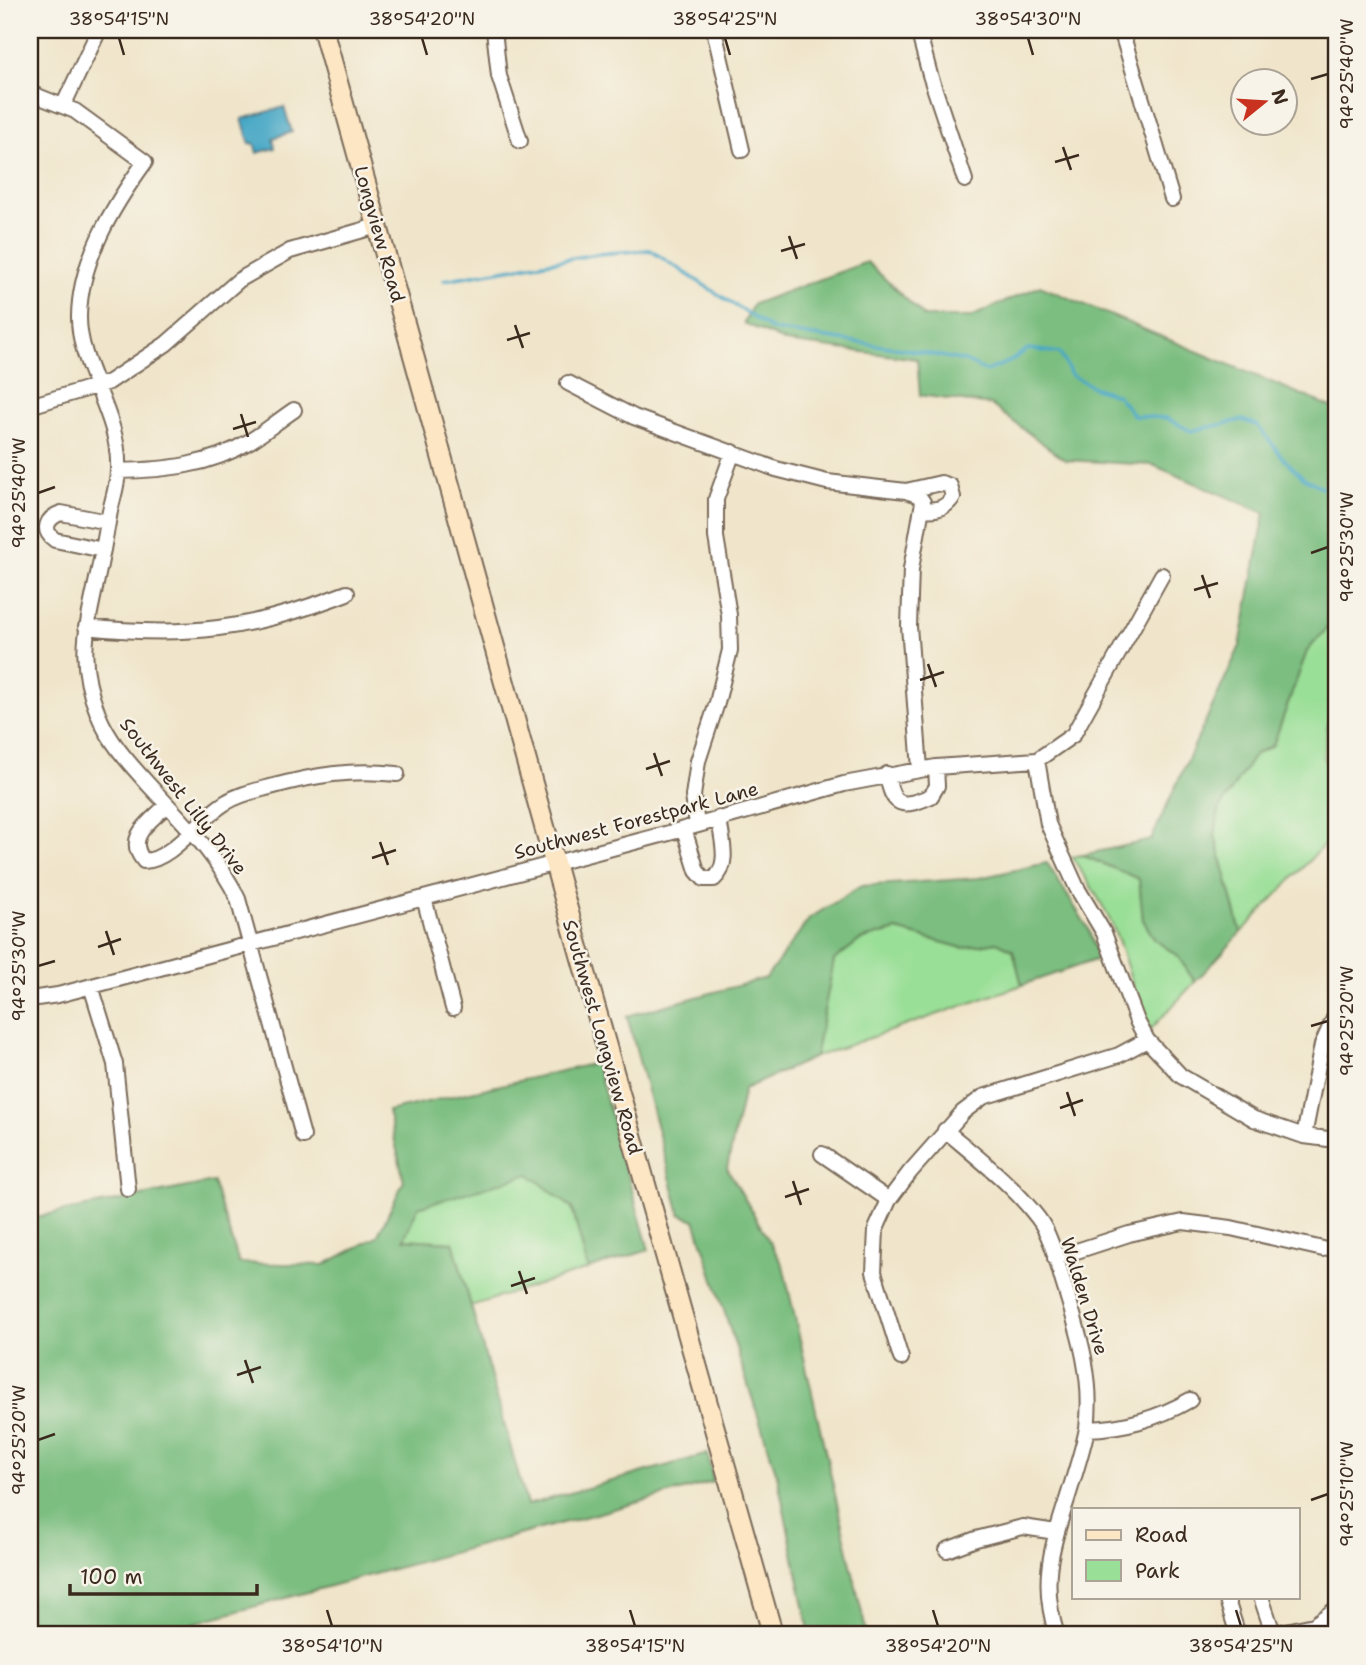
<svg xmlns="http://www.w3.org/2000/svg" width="1366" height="1665" font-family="'Shantell Sans',sans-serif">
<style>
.green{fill:#9adf97;stroke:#6a845a;stroke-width:2}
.forest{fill:#7bbe80;stroke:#5b744f;stroke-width:2}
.water{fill:#47a7c6;stroke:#416872;stroke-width:2}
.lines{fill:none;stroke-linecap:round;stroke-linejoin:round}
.stream{stroke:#47a7c6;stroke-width:3.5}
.street-casing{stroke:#7a6b5a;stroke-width:18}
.secondary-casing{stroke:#7a6b5a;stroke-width:23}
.street{stroke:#fff;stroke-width:14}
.secondary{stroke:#fce6c4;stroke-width:19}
.ticks{fill:none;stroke:#3b2a1e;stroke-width:2.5}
.labels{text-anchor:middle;stroke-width:5;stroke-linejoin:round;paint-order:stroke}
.street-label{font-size:19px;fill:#3b2a1e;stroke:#f7f3e8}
.neatline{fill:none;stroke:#3b2a1e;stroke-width:2.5}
.ticks-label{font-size:18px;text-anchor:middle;fill:#3b2a1e}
</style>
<rect width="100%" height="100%" fill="#f7f3e8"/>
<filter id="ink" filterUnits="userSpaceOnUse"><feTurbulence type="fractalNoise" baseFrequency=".0143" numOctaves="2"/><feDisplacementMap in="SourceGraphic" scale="14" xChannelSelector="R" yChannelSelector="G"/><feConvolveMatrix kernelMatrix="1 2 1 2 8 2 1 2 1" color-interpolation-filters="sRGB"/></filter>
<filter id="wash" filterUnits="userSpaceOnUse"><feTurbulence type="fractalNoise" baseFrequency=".00686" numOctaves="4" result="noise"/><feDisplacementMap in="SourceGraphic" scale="28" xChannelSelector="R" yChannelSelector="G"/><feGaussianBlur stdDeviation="1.57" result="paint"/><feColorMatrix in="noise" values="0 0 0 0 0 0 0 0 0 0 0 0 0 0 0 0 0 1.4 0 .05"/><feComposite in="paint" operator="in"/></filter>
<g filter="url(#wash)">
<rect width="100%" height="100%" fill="#f0e5ca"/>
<path class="green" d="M1336,618v54l-2,5 -10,79 12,46v30l-95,101 -26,-98 4,-26 36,-55 18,-9 34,-94z
M1082,855l57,24 4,41 12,20 22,15 18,27 -44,47c-17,-30 -23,-65 -36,-97 -10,-26 -27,-50 -43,-75z
M898,930l64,18 35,-6 16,8 9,35 -207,72 19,-97 26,-20z
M529,1173l43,35 16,61 -117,37 -18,-64 -50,-3 14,-32z"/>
<path class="forest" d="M867,262l58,55h46l69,-31 296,123v209l-29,33 -34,94 -18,9 -36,55 -4,26 26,98 -46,49 -18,-27 -22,-15 -12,-20 -4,-41 -57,-24 69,-15 89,-194 25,-133 -112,-48 -88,-5 -74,-55 -71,-10 -3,-36 -131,-17 -42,-19 9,-19z
M1047,863l41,65 10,31 -76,26 -9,-35 -16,-8 -34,6 -66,-18 -37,10 -26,20 -19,97 -71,32 -17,79 56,97 84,370h-57l-33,-160 -82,-255 -15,-6 -53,-198 139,-38 44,-60 51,-32 118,-8z
M596,1063l53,187 -61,19 -16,-61 -43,-34 -111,33 -14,32 49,3 74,263 181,-51 5,28 -563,153h-120v-417l183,-36 26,81 85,2 53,-28 27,-56 -16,-70z"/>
<path class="water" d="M284,107l8,25 -19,6 2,10 -18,5 -3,-10 -4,1 -8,-25z"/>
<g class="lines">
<path class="stream" d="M444,280l153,-26 53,-4 123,80 137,20 55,11 21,10 23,-9 19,-13 32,4 11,22 24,13 22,7 17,21 32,2 25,13 51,-11 15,5 27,34 20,19 32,17"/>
</g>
</g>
<g filter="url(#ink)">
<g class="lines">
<defs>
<path id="street" d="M494,30l5,46 21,65
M714,30l28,120
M918,30l12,45 35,105
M1121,30l51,169
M30,93l45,18 70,51c-32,44 -65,98 -66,154 -1,51 42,99 39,154 0,13 -5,28 -8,41 -4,23 -8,45 -13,68 -11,52 -20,82 1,135 10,26 30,48 49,69 33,36 70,71 91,116l65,237
M63,106l36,-76
M568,383l66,34 142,52 51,13 79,9 35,-8 9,3 3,11c-7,11 -16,14 -30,12
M30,406l79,-24 57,-38 73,-64 51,-29 87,-25
M118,471c46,-1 92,-5 132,-30 15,-9 29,-21 44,-31
M906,491l12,4 5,7 -12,67 -2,57 11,143
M103,550l-48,-10c-14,-10 -8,-22 6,-27l47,9
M86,627c100,11 166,3 261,-34
M1037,760l11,64 29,64 27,45 33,88 10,19 34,36 73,43 50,17 32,4
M887,774c5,33 15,35 44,22l6,-10 -1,-19
M167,805c-17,17 -43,32 -23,56 27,0 57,-44 81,-58 14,-9 30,-12 45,-16 45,-12 80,-18 127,-13
M697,825l-4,-29 5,-35 19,-58 13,-53 -1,-35 -13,-78v-38l17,-47
M684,829l13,42 7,8h10c17,-15 7,-41 5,-61
M424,898l29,110
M91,986l24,78 13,125
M30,999l28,-4 626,-166 160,-45 92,-17 101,-7 36,-25 89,-160
M945,1130c33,28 67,54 93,88 13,17 19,44 25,64 15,48 31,95 24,146 -3,17 -9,35 -14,52 -17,58 -36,94 -16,155
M1304,1136l18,-91 14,-31
M822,1154l67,46
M1055,1258l74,-24 54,-12 48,6 92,21
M901,1358l-27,-86 2,-43 13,-29 21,-28 53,-60 20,-15 136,-42 28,-15
M1087,1429c38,-1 70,-10 103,-29
M947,1550l29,-11 47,-12 33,5
M1226,1597l12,38
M1261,1597l12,36
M1268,1635l46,-10 22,-16"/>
<path id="secondary" d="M323,30l238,856 212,749"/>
</defs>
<use href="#street" class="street-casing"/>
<use href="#secondary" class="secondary-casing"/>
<use href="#street" class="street"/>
<use href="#secondary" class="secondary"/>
</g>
</g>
<path class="ticks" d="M119,38l5,17M422,38l5,17M725,38l5,17M1028,38l5,17M1311,79l17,-5M1063,147l8,23M1055,162l24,-7M789,236l8,23M781,251l24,-7M515,325l8,23M507,340l23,-7M241,414l7,23M233,429l23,-7M38,493l17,-6M1311,553l17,-6M1202,575l8,23M1194,590l24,-7M928,664l8,23M920,680l24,-8M654,753l8,23M646,769l24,-8M380,842l8,23M372,858l24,-8M106,931l8,24M98,947l23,-8M38,966l17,-5M1311,1026l17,-5M1067,1092l8,24M1060,1108l23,-8M793,1181l8,24M785,1197l24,-8M519,1271l8,23M511,1286l24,-8M245,1360l8,23M237,1375l24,-8M38,1440l17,-6M1311,1500l17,-6M327,1610l5,16M630,1610l5,16M933,1610l5,16M1236,1610l5,16"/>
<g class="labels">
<g class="street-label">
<text transform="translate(380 234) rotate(74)" y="7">Longview Road</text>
<text transform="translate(184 796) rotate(52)" y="7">Southwest Lilly Drive</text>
<text transform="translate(636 820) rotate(-15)" y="7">Southwest Forestpark Lane</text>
<text transform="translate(603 1037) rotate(74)" y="7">Southwest Longview Road</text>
<text transform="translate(1085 1296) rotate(73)" y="7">Walden Drive</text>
</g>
</g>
<rect width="1366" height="1665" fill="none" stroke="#f7f3e8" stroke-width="77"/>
<rect x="1072" y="1508" width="228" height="91" fill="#f7f3e8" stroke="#aca397" stroke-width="2"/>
<rect x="1086" y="1530" width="35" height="10" fill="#fce6c4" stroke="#aca397" stroke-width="2"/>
<text x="1135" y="1542" font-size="21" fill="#3b2a1e">Road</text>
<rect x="1086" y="1560" width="35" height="21" fill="#9adf97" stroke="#aca397" stroke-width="2"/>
<text x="1135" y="1578" font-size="21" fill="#3b2a1e">Park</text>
<g transform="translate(1264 102) rotate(72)"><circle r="33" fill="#f7f3e8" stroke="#aca397" stroke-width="2"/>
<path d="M0-5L12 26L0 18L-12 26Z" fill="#c8321e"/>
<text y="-10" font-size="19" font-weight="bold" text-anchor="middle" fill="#3b2a1e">N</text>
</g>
<path d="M70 1584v10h187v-10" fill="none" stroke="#3b2a1e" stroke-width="3.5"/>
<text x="80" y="1584" font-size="21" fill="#3b2a1e" stroke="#f7f3e8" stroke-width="5" paint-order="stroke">100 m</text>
<rect x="38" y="38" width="1290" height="1588" class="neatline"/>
<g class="ticks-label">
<text x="119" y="25">38°54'15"N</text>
<text x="422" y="25">38°54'20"N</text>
<text x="725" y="25">38°54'25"N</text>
<text x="1028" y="25">38°54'30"N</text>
<text transform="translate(1347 74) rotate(-90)" y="6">94°25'40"W</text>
<text transform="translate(19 493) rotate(-90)" y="6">94°25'40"W</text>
<text transform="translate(1347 547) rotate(-90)" y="6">94°25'30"W</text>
<text transform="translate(19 966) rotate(-90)" y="6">94°25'30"W</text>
<text transform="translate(1347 1021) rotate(-90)" y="6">94°25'20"W</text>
<text transform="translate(19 1440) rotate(-90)" y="6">94°25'20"W</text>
<text transform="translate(1347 1494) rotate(-90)" y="6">94°25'10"W</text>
<text x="332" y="1652">38°54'10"N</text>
<text x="635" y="1652">38°54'15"N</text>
<text x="938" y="1652">38°54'20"N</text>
<text x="1241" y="1652">38°54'25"N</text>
</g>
</svg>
